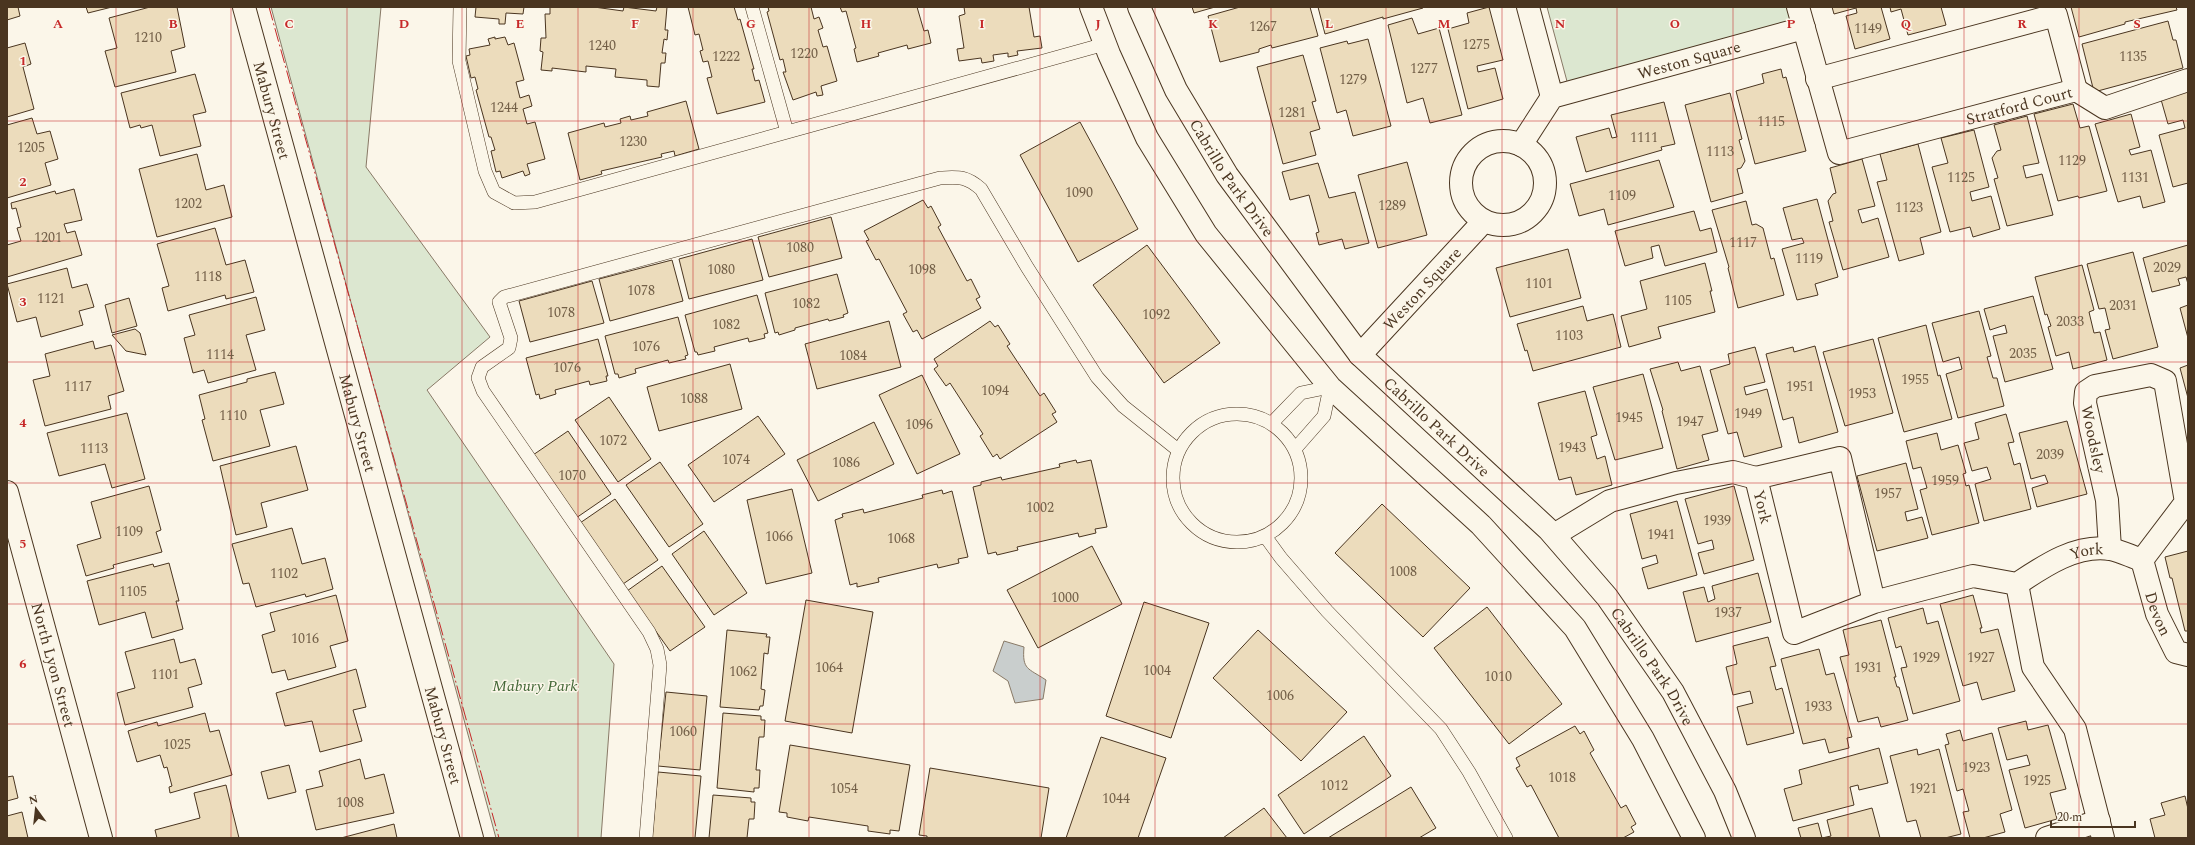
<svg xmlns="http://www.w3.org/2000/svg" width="2195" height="845" font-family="Spectral,serif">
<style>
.green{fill:#dce7d0;stroke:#887966}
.water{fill:#c9cecd;stroke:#887966}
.building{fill:#ecdcbc;stroke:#4a3520}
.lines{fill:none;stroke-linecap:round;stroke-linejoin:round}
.service-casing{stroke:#4a3520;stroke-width:14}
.minor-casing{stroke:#4a3520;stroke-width:24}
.tertiary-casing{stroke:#4a3520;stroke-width:24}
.service{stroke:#fbf6e9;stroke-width:13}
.minor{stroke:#fbf6e9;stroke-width:22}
.tertiary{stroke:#fbf6e9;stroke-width:22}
.power{stroke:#c62828;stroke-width:1;stroke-dasharray:14 3 2 3;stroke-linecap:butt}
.grid{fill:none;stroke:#c62828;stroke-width:1;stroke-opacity:0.55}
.labels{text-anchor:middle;stroke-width:3;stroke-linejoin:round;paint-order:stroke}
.number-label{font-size:14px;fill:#725f47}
.street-label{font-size:16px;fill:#4a3520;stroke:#fbf6e9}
.park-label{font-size:16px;font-style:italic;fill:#436837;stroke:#fbf6e9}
.grid-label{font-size:13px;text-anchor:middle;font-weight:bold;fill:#c62828;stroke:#fbf6e9;stroke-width:3;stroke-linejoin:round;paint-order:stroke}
</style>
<rect width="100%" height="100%" fill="#fbf6e9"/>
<path class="green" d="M271,7h110l-15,160 124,170 -63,53 187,274 -13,174h-105z
M1547,7h243l4,16 -226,62z"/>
<path class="water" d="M1004,641l20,6c-2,23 4,21 22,33l-3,19 -28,4 -7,-22 -15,-10z"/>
<path class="building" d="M7,7h11l2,9 -13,4z
M86,7h26l-24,6z
M150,7h27l8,40 -14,4 5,21 -61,15 -10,-36 12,-3 -8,-30z
M476,7h48l-1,7 -17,-1 -1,11h-6v-5l-24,-2z
M550,7h44l29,4 1,-4 32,4 1,-4h10l-2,23h3l-1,10 -3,-1 -2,14h4l-1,10h-4l-2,24 -12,-1v-6l-32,-3 1,-8 -30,-3v6l-34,-4v3l-11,-1 2,-18 -3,-1 1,-13h5l-1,-24h5z
M688,7h46l4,13 2,-1 14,50h-2l3,12 4,-1 6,22 -48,12 -10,-36 5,-1 -4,-16 -5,1 -3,-11 3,-1 -4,-16 -4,1z
M768,7h43l3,12 5,-2 4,11 -5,2 5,17 4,-1 10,35 -16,5 2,9 -6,1 -1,-4 -23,8 -10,-28h3l-3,-13 -3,1 -13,-48 2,-1z
M840,7h77l7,24 4,-1 3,13 -23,6 -1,-4 -29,8 1,3 -22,6 -3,-13 2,-1 -10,-37 -4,1z
M964,7h65l5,30 6,-1 2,12 -25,3 1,4 -10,2v-4l-15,2 1,6 -12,2 -1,-5 -22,3 -2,-12 7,-1 -5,-32 6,-2z
M1192,7h23l-21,6z
M1240,7h70l8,29 -46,12 -1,-3 -12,4v3l-39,10 -12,-46z
M1318,7h105v1l-40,11v-2l-58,17z
M1489,7l14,53 -26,6 1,6 17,-4 8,31 -35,10 -20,-80 21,-6 -2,-10z
M1832,7h49l9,32 -35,10 -9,-33 11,-3 -1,-5 -22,6z
M1890,7h51l5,18 -38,10 -7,-26 -10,3z
M2071,7h105l1,3 -52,12v2l-46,13z
M1412,18l6,16 21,-6 23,87 -32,8 -7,-25 -16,5 -19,-78z
M2168,21l5,19h3l7,28 -89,24 -12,-48z
M495,37v2l10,-2 3,8 6,-2 10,37 -8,2 4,16 9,-3 3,11 -9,3 4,15 8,-2 10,37 -18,5 3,10 -5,2 -2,-5 -21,7 -2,-7 -4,1 -5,-21 4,-1 -4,-13h-2l-13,-47 2,-1 -3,-12 -4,1 -5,-22 4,-1 -1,-6 21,-4 -2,-6z
M1368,39l23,87 -38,10 -7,-26 -9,3 -17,-65 27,-7 1,3z
M25,43l6,21 -8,3 11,42 -27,8v-69z
M1303,55l13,46 -4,1 8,27 -10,3 6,23 -33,9 -26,-97z
M1781,69l2,9 3,-1 20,74 -51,13 -19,-73 28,-8 -2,-9z
M195,74l11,38 -13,3 8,31 -41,10 -8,-31 -11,3 -1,-3 -10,3 -9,-35z
M2188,89v94l-15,4 -14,-52 26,-7 -2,-8 -15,4 -8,-28z
M1730,93l12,46 -3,1 6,21 -4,7 -4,1 6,24 -32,9 -26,-97z
M686,101l13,48 -24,7 -1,-5 -13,3 1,3 -61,14 1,3 -22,6 -12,-47 36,-10 1,4 16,-4 -1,-4 10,-3 1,4 17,-4 -1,-4z
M1664,102l11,42 -14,3 1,3 -76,22 -10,-35 33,-9 3,10 5,-1 -6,-22z
M2073,104l7,24 9,-2 18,65 -28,7 -1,-2 -20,5 -24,-87z
M2131,114l9,33 -11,3 2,5 20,-5 14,52 -22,6 -3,-12 -22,6 -23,-78z
M2027,116l12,47 -16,3 3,12 16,-4 11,41 -46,11 -13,-47 4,-1 -6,-20 5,-7 4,-1 -7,-25z
M32,118l5,16 13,-3 8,28 -13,4 6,22 -44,13v-73z
M1080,122l58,107 -60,33 -58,-107z
M1974,130l15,57 -19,5 2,9 19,-5 9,33 -27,8 -3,-10 -20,5 -18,-65 16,-4 -7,-25z
M1918,144l23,88 -21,6 4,16 -25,7 -22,-79 10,-2 -7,-26z
M197,154l9,36 18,-5 8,32 -75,20 -18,-68z
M1862,159l13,47 -17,4 4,13 16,-5 11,39 -46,13 -14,-48 4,-1 -5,-20 5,-7 3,-1 -6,-25z
M1659,160l15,47 -66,18 -4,-16 -25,7 -9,-32z
M1407,162l20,73 -49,13 -20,-73z
M1318,163l11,35 26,-6 14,51 -24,6 -3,-10 -23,6 -3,-12 3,-1 -10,-37 -19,5 -8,-28z
M74,189l8,31 -18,4 3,9 8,-2 7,24 -75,22v-32l14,-4 -4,-13 4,-1 -5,-19 -4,1 -1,-6 44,-12 1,3z
M1817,199l21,78 -23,7 3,11 -21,5 -15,-51 22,-6 -2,-5 -10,2 -9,-32z
M923,200l5,8 3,-2 10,19 -3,2 29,54 4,-2 9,18 -4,2 5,9 -59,31 -5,-9 -4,2 -10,-18 4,-2 -28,-53 -3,1 -10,-19 3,-1 -5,-9z
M1746,201l6,24 4,-1 7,4 8,31 3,-1 10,37 -46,13 -10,-40 1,-1 -17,-57z
M1694,211l6,20 11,-3 6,24 -52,14 -6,-21 -8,2 2,11 -28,8 -10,-35z
M831,217l11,41 -73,19 -11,-40z
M215,228l11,37 19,-5 9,32 -28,7 -1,-4 -57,16 -6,-23 7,-2 -12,-42z
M752,239l11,41 -74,19 -10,-40z
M1147,245l73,98 -56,40 -71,-98z
M2188,245v39l-2,-7 -8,2 2,6 -28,7 -9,-34z
M1568,249l13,49 -71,19 -14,-49z
M2133,252l25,95 -45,12 -8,-29 5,-1 -5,-21 -6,1 -12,-45z
M672,260l11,41 -73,20 -11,-42z
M1705,263l7,28h-2l5,21 -57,15 3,11 -32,9 -8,-31 26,-7 -7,-28z
M2082,265l12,45 -5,2 5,21 6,-1 7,28 -34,9 -4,-17 -13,4 -8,-29 3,-1 -4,-12 -2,1 -10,-38z
M67,268l5,20 15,-4 7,23 -15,4 4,14 -42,12 -5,-20 -19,5 -10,-38z
M837,274l11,39 -5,2 1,2 -15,4 -1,-2 -33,9v2l-16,5 -1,-3 -3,1 -10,-40z
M592,281l12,42 -74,19 -11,-41z
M757,295l11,38 -4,1 1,4 -16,4 -1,-4 -34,9 1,4 -17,4 -1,-3h-2l-10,-37z
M2033,296l20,73 -48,13 -12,-46 14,-3 -2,-8 -15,5 -6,-21z
M256,297l9,33 -19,5 10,35 -48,13 -4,-13 -11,3 -9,-35 11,-3 -6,-20z
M129,298l8,28 -25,7 -7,-28z
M2188,305v33l-8,-30z
M1583,306l4,15 26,-7 8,33 -88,24 -6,-21 -2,1 -8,-27z
M1979,311l12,45 -4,1 6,21h4l7,28 -46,12 -12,-44 16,-5 -3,-12 -16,5 -11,-39z
M678,317l10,38 -3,1 1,3 -17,4 -1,-3 -33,9 1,4 -17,5 -1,-4h-3l-10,-38z
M889,321l12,46 -84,22 -12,-45z
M990,321l5,6 3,-2 12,19 -3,2 33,50 4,-3 12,19 -4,2 5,8 -57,37 -3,-5 -4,3 -13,-21 3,-2 -33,-51 -4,3 -12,-17 4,-3 -4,-7z
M1926,325l12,51 2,-1 12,44 -48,13 -26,-94z
M135,329l5,4 6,22 -20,-4 -14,-16z
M598,339l10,37h-2l1,5 -17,4 -1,-4 -34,9 1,4 -16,5 -1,-5 -3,1 -10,-37z
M1873,339l20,74 -48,13 -22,-74z
M93,341l2,8 16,-4 13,46 -16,5 3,13 -66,17 -12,-46 17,-4 -5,-22z
M1815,346l23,86 -39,11 -6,-26 -10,3 -17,-66 27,-7 1,5z
M1755,347l10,35 -21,5 2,8 21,-6 15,58 -38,10 -7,-25 -9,2 -18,-64 20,-6 -2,-10z
M1678,362l3,9 19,-5 18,65 -16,4 7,25 -32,9 -15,-58 1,-1 -13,-41z
M730,364l12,45 -83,22 -12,-44z
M2188,365v33l-8,-30z
M275,372l9,32 -24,6 10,36 -57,15 -11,-41 3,-1 -6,-24 48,-13v-3z
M1643,374l20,74 -48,12 -22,-73z
M922,375l38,79 -43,20 -38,-79z
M1585,391l12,44 -6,2 6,22 8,-3 7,29 -36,10 -5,-18 -12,3 -21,-77z
M609,397l42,62 -33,23 -43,-62z
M127,413l18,66 -33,9 -7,-24 -46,12 -12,-43z
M2006,414l8,28 -6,1 6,22 6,-2 11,46 -47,12 -9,-37 16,-5 -4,-12 -15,4 -8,-28 15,-4 -4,-16z
M758,416l27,38 -71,48 -26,-37z
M2067,421l20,73 -50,13 -5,-19 16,-5 -3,-8 -14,4 -12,-46z
M874,422l20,42 -76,37 -21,-41z
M568,431l43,63 -35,24 -43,-63z
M1937,433l4,17 17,-5 8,28 -3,1 3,12 3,-1 10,38 -47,12 -12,-45 7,-2 -6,-21 -8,2 -7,-28z
M296,446l12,44 -47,13 6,24 -31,8 -16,-69z
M1076,460l1,3 14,-3 16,67 -12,2 1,4 -17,4 -1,-4 -61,14 1,3 -21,5 -1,-3 -8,2 -15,-67 8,-2v-3l20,-5 1,3 58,-13 -1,-3z
M660,462l43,62 -34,23 -43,-62z
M1906,463l12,46 -13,3 2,9 15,-4 6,21 -51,13 -20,-75z
M149,486l12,44 -5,2 6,20 -49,13 1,3 -28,8 -9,-31 24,-7 -10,-36z
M1734,486l20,74 -50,14 -6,-21 16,-4 -2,-9 -14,4 -13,-45z
M792,489l20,84 -46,11 -19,-84z
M942,490l1,4 9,-3 16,66 -10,2 1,4 -21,5 -1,-4 -59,14 1,4 -22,5v-4l-7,2 -15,-65 8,-3 -1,-3 21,-5 1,4 59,-15 -1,-3z
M615,499l43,61 -35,24 -43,-61z
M1677,501l20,74 -49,14 -6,-21 16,-5 -2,-8 -14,4 -12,-45z
M1382,504l88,84 -47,49 -88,-84z
M292,528l10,36 23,-6 8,31 -27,8 -1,-3 -49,13 -7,-24 -6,1 -11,-40z
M704,531l43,62 -33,22 -42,-61z
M1092,546l30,58 -84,44 -31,-58z
M2188,551v80h-3l-13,-53h-2l-5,-21z
M169,563l10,38h-3l7,28 -31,9 -7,-26 -46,13 -12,-44 66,-17 1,3z
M662,566l43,61 -35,24 -43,-60z
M1758,573l13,49 -75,20 -13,-50 21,-5 4,15 7,-3 -3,-13z
M336,595l12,46 -18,5 6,21 -48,13 -3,-10 -13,3 -10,-38 13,-4 -5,-18z
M1973,595l9,33h-2l1,5 17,-4 17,62 -33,9 -5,-18 -14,4 -23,-82z
M806,600l67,12 -21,121 -67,-12z
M1144,602l65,21 -38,115 -65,-22z
M1487,607l75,97 -53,40 -75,-96z
M1923,608l4,16 11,-3 22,80 -47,13 -12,-46 6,-1 -6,-21 -5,2 -8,-30z
M1881,620l15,57h-2l3,10h2l9,33 -27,7 -3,-10 -20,5 -18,-65 9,-2 -6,-25z
M727,630l40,4 -1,3h4l-2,17 -4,-1 -3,36 4,1 -2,16h-3l-1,4 -39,-3z
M1258,630l89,82 -46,49 -88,-83z
M1768,637l8,29 -6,1 6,23 6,-2 12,45 -47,12 -10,-38 16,-4 -3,-12 -17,4 -7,-28 11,-3 -4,-18z
M174,639l6,24 15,-4 7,25 -14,4 5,19 -68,18 -8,-32 18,-5 -10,-36z
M1819,649l7,26 8,-2 18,64 -5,1 2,10 -20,5 -4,-14 -22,5 -22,-85z
M356,669l10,38 -13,3 9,31 -42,11 -8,-31 -27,5 -9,-33z
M666,692l41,4 -7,74 -42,-4z
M205,713l5,19 9,-2 13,45 -62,18 -1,-6 3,-1 -5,-19 -3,1 -4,-13 -23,7 -9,-31 29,-9 1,4z
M723,713l38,3v4h4l-1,17h-5l-3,33h4l-1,18h-5v4l-37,-4z
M2026,721l2,9 20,-5 18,64 -16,4 7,26 -32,9 -16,-58 21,-5 -3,-10 -20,5 -9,-32z
M1575,726l5,8 4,-3 10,19 -4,3 31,55 5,-3 10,19 -5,3 3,5 -11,6h-64l-28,-53 -4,2 -11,-19 4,-2 -4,-8z
M1960,730l3,11 29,-8 20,77 -12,4 5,18 -22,6h-13l-7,-26 6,-1 -6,-22 -6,2 -12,-46 4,-1 -3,-10z
M1364,736l27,40 -87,58 -26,-39z
M1101,737l65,21 -28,80h-72z
M790,745l120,20 -11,66 -9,-1v4l-22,-3v-5l-59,-9 -1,4 -21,-4v-4l-8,-1z
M1879,748l9,35 -29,7 -1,-5 -8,2 4,18 -61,16 -9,-32 18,-5 -3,-14z
M1917,749l1,6 21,-6 22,85 -16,4h-24l-5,-18 -9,2 -17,-66z
M360,759l5,20 19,-5 10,39 -78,17 -10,-40 17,-4 -4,-15z
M289,765l7,27 -28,7 -7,-27z
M930,768l119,20 -8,50h-114v-2l-8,-1z
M658,772l43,4 -6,62h-43z
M13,776l5,22 -11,3v-24z
M226,785l13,53h-82l-2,-8 45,-12 -6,-25z
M1411,787l25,41 -17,10h-91z
M713,795l38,3v4h4l-1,17h-5l-2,19h-38z
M2185,796l3,13v29h-33l-5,-19 15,-4 -4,-12z
M1264,808l23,30h-64z
M1872,808l8,30h-79l-3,-10 20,-5 4,15 9,-2 -4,-16z
M22,812l6,26h-21v-22z
M394,824l3,14h-56z"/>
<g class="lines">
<defs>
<path id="service" d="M460,7l-1,54 26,110 9,21 20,11 21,-1 570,-158
M752,7l35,125
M1173 478a64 64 0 1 1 128 0a64 64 0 1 1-128 0Z
M1272,423l29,-30 29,-6 -6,29 -29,33
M1265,536l16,22 46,53 114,118 28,43 37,66
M646,838l14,-173 -3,-16 -8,-17 -166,-241 -5,-13 4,-11 27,-19 2,-10 -12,-36 5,-5 436,-119c19,-1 26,-2 41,11l46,78 70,110 26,29 55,44"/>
<g id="minor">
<path d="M1528,7l24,90"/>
<path id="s1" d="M1798,7l41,146 237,-63"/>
<path d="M1817,79l239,-64 20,75"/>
<path d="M2076,90l29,18 83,-28"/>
<circle cx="1503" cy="183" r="42"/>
<path id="s2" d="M1521,145l31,-48 252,-69"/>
<path id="s3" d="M1360,355l123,-133"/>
<path id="s4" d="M7,492l94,346"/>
<path d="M1554,535l56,-34 66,-18 57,-11 23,6"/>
<path d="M2110,549l-3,-49 -22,-97 1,-11 9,-6 56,-11 14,6 21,121 -44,58"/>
<path id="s5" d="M2142,560l15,54 19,38 12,3"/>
<path d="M2017,584l16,83 42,62 28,109"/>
<path id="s6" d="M1874,602l-34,-144 -84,20 38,155 80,-31 99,-26 44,8c27,-18 59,-40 93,-35 11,2 22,8 32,11"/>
<path d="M2047,838l52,-17"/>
</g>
<g id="tertiary">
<path id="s7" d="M244,7l228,831"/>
<path d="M1091,7l18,47 38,84 59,96 124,153 151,138 94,103 68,111 51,99"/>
<path id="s8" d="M1139,7l37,83 51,85 133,180 189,175 58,67 66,95 52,99 19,47"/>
</g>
</defs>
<use href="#service" class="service-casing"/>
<use href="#minor" class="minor-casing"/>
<use href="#tertiary" class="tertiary-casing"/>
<use href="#service" class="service"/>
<use href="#minor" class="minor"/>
<use href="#tertiary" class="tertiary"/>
<path class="power" d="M269,7l230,831"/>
</g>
<path class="grid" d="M116,7v831M231,7v831M347,7v831M462,7v831M578,7v831M693,7v831M809,7v831M924,7v831M1040,7v831M1155,7v831M1271,7v831M1386,7v831M1502,7v831M1617,7v831M1733,7v831M1848,7v831M1964,7v831M2079,7v831M7,121h2181M7,241h2181M7,362h2181M7,483h2181M7,604h2181M7,724h2181"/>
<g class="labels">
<g class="number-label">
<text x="1263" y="31">1267</text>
<text x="1868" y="33">1149</text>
<text x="148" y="42">1210</text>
<text x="1476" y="49">1275</text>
<text x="602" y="50">1240</text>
<text x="804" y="58">1220</text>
<text x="726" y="61">1222</text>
<text x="2133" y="61">1135</text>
<text x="1424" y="73">1277</text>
<text x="1353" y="84">1279</text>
<text x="504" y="112">1244</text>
<text x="1292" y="117">1281</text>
<text x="1771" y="126">1115</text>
<text x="1644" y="142">1111</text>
<text x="633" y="146">1230</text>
<text x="31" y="152">1205</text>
<text x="1720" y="156">1113</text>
<text x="2072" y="165">1129</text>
<text x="1961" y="182">1125</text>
<text x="2135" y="182">1131</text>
<text x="1079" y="197">1090</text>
<text x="1622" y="200">1109</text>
<text x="188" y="208">1202</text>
<text x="1392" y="210">1289</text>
<text x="1909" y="212">1123</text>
<text x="48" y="242">1201</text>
<text x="1743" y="247">1117</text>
<text x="800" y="252">1080</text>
<text x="1809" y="263">1119</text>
<text x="2167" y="272">2029</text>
<text x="721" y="274">1080</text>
<text x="922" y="274">1098</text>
<text x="208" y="281">1118</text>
<text x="1539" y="288">1101</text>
<text x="641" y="295">1078</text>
<text x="51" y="303">1121</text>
<text x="1678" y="305">1105</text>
<text x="806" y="308">1082</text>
<text x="2123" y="310">2031</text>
<text x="561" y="317">1078</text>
<text x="1156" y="319">1092</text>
<text x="2070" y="326">2033</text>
<text x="726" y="329">1082</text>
<text x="1569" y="340">1103</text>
<text x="646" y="351">1076</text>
<text x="2023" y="358">2035</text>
<text x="220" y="359">1114</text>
<text x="853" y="360">1084</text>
<text x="567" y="372">1076</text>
<text x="1915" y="384">1955</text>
<text x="78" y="391">1117</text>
<text x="1800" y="391">1951</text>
<text x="995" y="395">1094</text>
<text x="1862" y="398">1953</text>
<text x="694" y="403">1088</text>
<text x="1748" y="418">1949</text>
<text x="233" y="420">1110</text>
<text x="1629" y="422">1945</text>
<text x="1690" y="426">1947</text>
<text x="919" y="429">1096</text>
<text x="613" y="445">1072</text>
<text x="1572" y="452">1943</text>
<text x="94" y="453">1113</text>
<text x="2050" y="459">2039</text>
<text x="736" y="464">1074</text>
<text x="846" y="467">1086</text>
<text x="572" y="480">1070</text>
<text x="1945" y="485">1959</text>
<text x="1888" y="498">1957</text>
<text x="1040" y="512">1002</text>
<text x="1717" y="525">1939</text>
<text x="129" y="536">1109</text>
<text x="1661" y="539">1941</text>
<text x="779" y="541">1066</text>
<text x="901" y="543">1068</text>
<text x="1403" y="576">1008</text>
<text x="284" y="578">1102</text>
<text x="133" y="596">1105</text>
<text x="1065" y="602">1000</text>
<text x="1728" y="617">1937</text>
<text x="305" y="643">1016</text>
<text x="1926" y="662">1929</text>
<text x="1981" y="662">1927</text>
<text x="829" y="672">1064</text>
<text x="1868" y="672">1931</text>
<text x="1157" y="675">1004</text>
<text x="743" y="676">1062</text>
<text x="165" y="679">1101</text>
<text x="1498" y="681">1010</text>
<text x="1280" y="700">1006</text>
<text x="1818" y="711">1933</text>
<text x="683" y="736">1060</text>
<text x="177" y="749">1025</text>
<text x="1976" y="772">1923</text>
<text x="1562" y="782">1018</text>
<text x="2037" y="785">1925</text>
<text x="1334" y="790">1012</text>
<text x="844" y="793">1054</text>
<text x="1923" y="793">1921</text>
<text x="1116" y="803">1044</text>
<text x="350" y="807">1008</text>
</g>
<g class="street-label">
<text dy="6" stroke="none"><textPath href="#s2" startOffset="199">Weston Square</textPath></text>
<text dy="6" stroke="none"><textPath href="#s1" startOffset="338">Stratford Court</textPath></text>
<text dy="6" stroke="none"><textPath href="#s7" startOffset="107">Mabury Street</textPath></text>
<text dy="6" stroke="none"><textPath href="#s8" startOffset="195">Cabrillo Park Drive</textPath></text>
<text dy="6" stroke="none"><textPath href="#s3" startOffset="91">Weston Square</textPath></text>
<text dy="6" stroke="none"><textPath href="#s7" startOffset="431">Mabury Street</textPath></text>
<text dy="6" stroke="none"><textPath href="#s8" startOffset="519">Cabrillo Park Drive</textPath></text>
<text transform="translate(2094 439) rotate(78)" y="6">Woodsley</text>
<text dy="6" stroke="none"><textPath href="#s6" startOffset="264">York</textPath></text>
<text dy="6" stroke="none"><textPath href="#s6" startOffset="705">York</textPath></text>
<text dy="6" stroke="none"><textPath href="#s5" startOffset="56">Devon</textPath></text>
<text dy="6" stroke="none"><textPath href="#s4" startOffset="179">North Lyon Street</textPath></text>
<text dy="6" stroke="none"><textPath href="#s8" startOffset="843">Cabrillo Park Drive</textPath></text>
<text dy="6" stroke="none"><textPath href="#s7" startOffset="755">Mabury Street</textPath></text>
</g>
<g class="park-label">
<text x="535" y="691">Mabury Park</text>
</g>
</g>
<g class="grid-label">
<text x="58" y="28">A</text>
<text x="173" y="28">B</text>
<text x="289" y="28">C</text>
<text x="404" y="28">D</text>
<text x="520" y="28">E</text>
<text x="635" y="28">F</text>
<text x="751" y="28">G</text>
<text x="866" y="28">H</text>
<text x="982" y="28">I</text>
<text x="1098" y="28">J</text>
<text x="1213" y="28">K</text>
<text x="1329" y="28">L</text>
<text x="1444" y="28">M</text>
<text x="1560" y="28">N</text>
<text x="1675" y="28">O</text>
<text x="1791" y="28">P</text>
<text x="1906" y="28">Q</text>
<text x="2022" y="28">R</text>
<text x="2137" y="28">S</text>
<text x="23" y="65">1</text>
<text x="23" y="186">2</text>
<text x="23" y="306">3</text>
<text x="23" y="427">4</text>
<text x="23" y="548">5</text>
<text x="23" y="668">6</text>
</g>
<rect width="2195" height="845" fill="none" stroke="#4a3520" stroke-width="16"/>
<g transform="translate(36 809) rotate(345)" stroke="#fbf6e9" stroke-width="3" paint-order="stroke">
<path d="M0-3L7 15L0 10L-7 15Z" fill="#4a3520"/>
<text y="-6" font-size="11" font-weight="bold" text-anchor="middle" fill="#4a3520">N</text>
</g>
<path d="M2051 821v6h84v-6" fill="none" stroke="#4a3520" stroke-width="2"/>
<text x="2057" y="821" font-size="12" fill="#4a3520" stroke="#fbf6e9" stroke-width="3" paint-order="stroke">20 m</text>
</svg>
